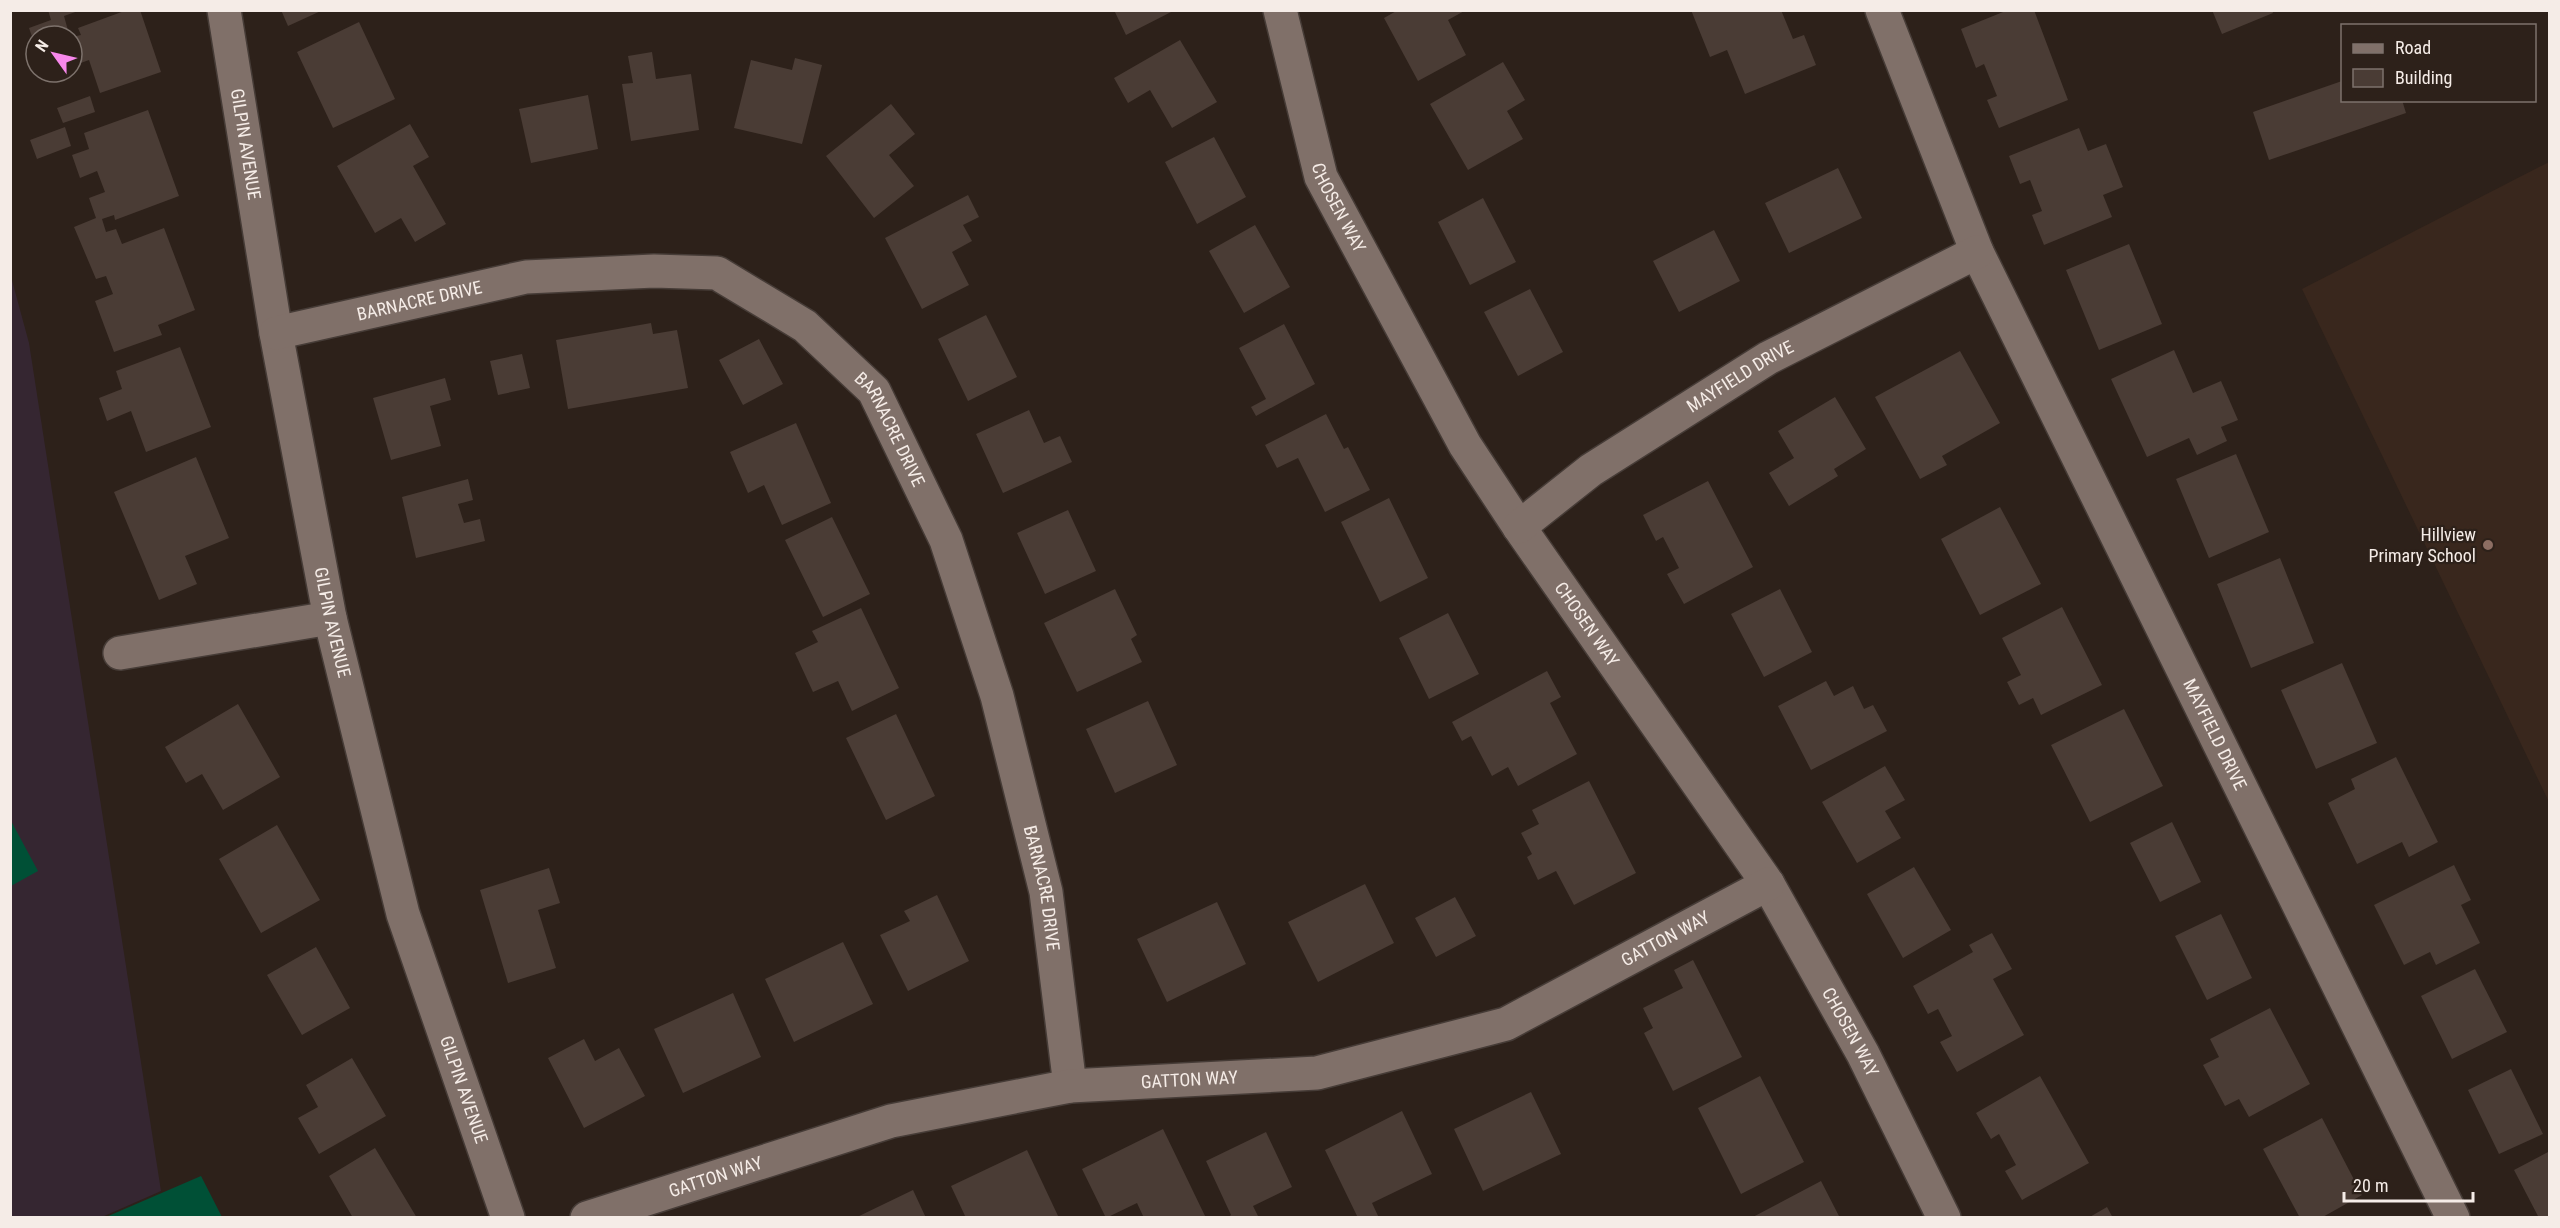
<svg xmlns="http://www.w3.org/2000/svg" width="2560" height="1228" font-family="'Roboto Condensed',sans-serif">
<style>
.commercial{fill:#352631}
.built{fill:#39271d}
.green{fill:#005036}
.building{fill:#4a3c35}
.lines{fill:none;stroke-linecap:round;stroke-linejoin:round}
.minor-casing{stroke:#463c37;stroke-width:36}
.minor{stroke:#807069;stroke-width:33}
.education-dot{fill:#8d6e63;stroke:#2d211a;stroke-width:2}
.labels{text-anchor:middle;stroke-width:4.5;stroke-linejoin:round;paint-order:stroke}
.street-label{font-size:18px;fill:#f5ece7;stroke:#2d211a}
.poi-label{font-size:18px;fill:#f5ece7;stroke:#2d211a;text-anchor:end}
</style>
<rect width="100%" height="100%" fill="#2d211a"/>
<path class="commercial" d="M10,273l19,70 132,848 -59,26h-91z"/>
<path class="built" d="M2549,162v640l-247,-513z"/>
<path class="green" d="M10,819l28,52 -27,15h-1z
M201,1176l21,41h-116z"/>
<path class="building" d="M48,10l30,1 -14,5 5,18 -33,2v12l-7,-20 22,-8z
M127,10h13l21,62 -61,21 -11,-33 -14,5 -3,-7v-21l9,-2 -3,-7z
M281,10h42l-35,16z
M1114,10h61l-49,25z
M1398,10h68l-18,10 18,35 -48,26 -34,-63z
M1691,10h90l12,29 11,-4 12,30 -71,29 -18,-44 -17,7z
M2008,10h26l34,90 -69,28 -12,-28 10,-4 -13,-32 -8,4 -15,-39z
M2212,10h60l1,3 -51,21z
M359,22l36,77 -62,29 -36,-76z
M1180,40l37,62 -45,26 -22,-38 -22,13 -14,-25z
M652,52l4,27 35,-5 8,56 -68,11 -9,-57 11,-1 -5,-27z
M795,58l27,7 -20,79 -68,-16 17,-68 41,10z
M1503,62l22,38 -18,11 16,28 -55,31 -38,-66z
M2342,81v19h60l4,13 -137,47 -16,-48z
M588,95l10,54 -67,14 -12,-54z
M90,96l5,16 -32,11 -6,-15z
M891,104l24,30 -26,21 25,31 -40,32 -48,-62z
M148,110l31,86 -64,24 -1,-5 -12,4 4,13 10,-3 6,15 42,-16 31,82 -37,15 4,10 -48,17 -19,-51 18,-7 -7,-18 -10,3 -22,-52 22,-9 -7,-20 16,-6 -8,-21 -17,7 -8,-23 17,-6 -5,-16z
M410,124l19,33 -16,9 33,58 -31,18 -14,-24 -26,15 -38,-67z
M65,127l6,19 -34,13 -7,-19z
M2079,128l9,23 18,-7 17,43 -20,8 9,22 -68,28 -12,-30 10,-4 -12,-31 -10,4 -11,-28z
M1214,137l32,60 -49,27 -32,-62z
M1838,168l24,50 -73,35 -24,-50z
M968,195l11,22 -16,8 9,16 -20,11 17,33 -47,24 -37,-71z
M1483,198l33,64 -46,23 -32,-63z
M1255,225l35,62 -46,26 -35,-62z
M1714,230l26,51 -61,31 -26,-51z
M2129,244l33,80 -63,26 -33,-80z
M1530,289l33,63 -45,24 -34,-64z
M986,315l31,62 -49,24 -30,-62z
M651,323l2,11 24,-4 11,58 -120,21 -12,-69z
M1284,324l31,60 -59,32 -5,-9 15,-8 -27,-51z
M759,339l24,45 -40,21 -24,-45z
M180,347l31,80 -65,25 -15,-41 -24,10 -8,-23 23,-9 -6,-18z
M2174,350l19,43 28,-12 17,39 -17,7 6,14 -30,14 -8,-17 -42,19 -36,-78z
M1960,351l40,72 -58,33 5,9 -27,14 -45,-82z
M522,354l8,34 -32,7 -8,-34z
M445,378l6,22 -21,6 11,40 -50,14 -18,-62z
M1835,397l31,52 -32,20 4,7 -49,30 -20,-33 25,-15 -16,-27z
M1029,410l15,33 16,-7 12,26 -69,31 -27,-59z
M1326,414l18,35 4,-2 22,43 -45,22 -27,-54 -21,10 -12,-23z
M796,423l35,80 -49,22 -18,-40 -16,8 -18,-41z
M2236,454l33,78 -60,26 -33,-79z
M196,457l33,81 -44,18 12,28 -38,16 -45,-108z
M468,479l5,21 -15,4 6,19 16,-4 5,22 -69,17 -14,-61z
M1708,481l45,86 -69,37 -17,-30 12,-6 -16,-31 -7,4 -13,-26z
M1389,498l39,80 -48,24 -39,-80z
M2000,507l41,77 -61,31 -39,-76z
M1068,510l28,61 -51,23 -28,-61z
M832,517l38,77 -47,23 -38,-77z
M2280,558l34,85 -63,25 -34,-84z
M1115,589l22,46 -6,4 11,23 -65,30 -33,-69z
M1780,589l32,63 -48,25 -33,-63z
M2062,607l40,78 -61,30 -8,-17 -14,7 -12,-23 14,-7 -19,-37z
M861,608l38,80 -47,23 -14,-30 -25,11 -18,-39 23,-11 -6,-11z
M1448,613l31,61 -50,25 -30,-61z
M2342,663l35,80 -61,26 -35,-79z
M1547,671l14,26 -11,6 27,51 -59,32 -10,-19 -16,9 -21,-40 -9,5 -10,-19z
M1826,681l8,15 19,-10 11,23 9,-4 14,26 -76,39 -33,-64z
M1148,701l29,64 -62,28 -29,-64z
M238,704l42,73 -57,33 -21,-36 -16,9 -21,-36z
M2124,709l39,77 -73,36 -39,-77z
M896,714l39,82 -49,24 -40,-82z
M2396,757l42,85 -29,15 -7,-15 -45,22 -29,-61 27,-14 -4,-10z
M1885,766l20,34 -20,11 16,27 -44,25 -35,-61z
M1589,781l47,92 -62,32 -18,-34 -18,9 -11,-23 5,-3 -11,-21 18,-9 -7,-14z
M2172,822l29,60 -41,20 -30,-59z
M277,825l43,75 -59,33 -42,-74z
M2454,865l17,35 -10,5 19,38 -44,22 -6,-13 -26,13 -30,-60z
M1914,867l37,63 -48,28 -36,-64z
M549,868l11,35 -22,7 18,58 -48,15 -28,-93z
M1365,884l29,59 -76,39 -30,-60z
M937,895l32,66 -61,30 -28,-56 30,-14 -6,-10z
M1455,897l21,39 -40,21 -21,-39z
M1217,902l29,62 -79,38 -30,-63z
M2221,914l31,64 -45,22 -32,-64z
M1992,933l20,36 -19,10 31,56 -67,37 -17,-30 12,-6 -14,-27 -10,5 -15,-28 60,-34 -4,-7z
M843,942l30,62 -79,38 -29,-63z
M316,947l34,61 -48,27 -35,-60z
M1693,960l49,97 -69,34 -29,-58 9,-5 -10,-20 40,-20 -9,-18z
M2475,969l32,63 -55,27 -31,-63z
M733,993l28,64 -78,36 -29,-64z
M2270,1008l40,76 -61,33 -10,-18 -14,7 -22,-41 16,-8 -9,-18z
M584,1039l11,22 24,-13 26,48 -61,32 -36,-70z
M352,1058l34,58 -67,38 -21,-36 20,-11 -12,-22z
M2511,1069l32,65 -44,20 -31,-64z
M1760,1076l44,86 -63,32 -43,-86z
M2040,1076l49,87 -67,37 -17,-29 11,-6 -17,-31 -8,5 -15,-26z
M1531,1092l30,62 -78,37 -29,-62z
M1402,1111l30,63 -60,29 7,15h-21l-33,-68z
M2322,1118l40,77 -41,23h-21l-37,-69z
M1163,1129l43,89h-62l-7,-15 -31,15 -24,-49z
M1266,1132l26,55 -39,19 6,12h-32l4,-3 -25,-54z
M375,1148l42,70h-64l-24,-42z
M1027,1150l32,68h-93l-15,-32z
M2550,1151v67h-11l-25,-48z
M1821,1181l19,37h-89z
M913,1190l13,28h-71z
M2107,1207l6,11h-25z"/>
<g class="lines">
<defs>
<g id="minor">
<path id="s1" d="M224,10l52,323 54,285 73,296 105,304"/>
<path id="s2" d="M1280,10l41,167 144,268 54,82 249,357 95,170 81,164"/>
<path id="s3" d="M1882,10l95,242 476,966"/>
<path id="s4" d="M276,333l250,-56 128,-6 63,2 88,53 69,65 72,149 51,156 49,196 24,194"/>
<path id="s5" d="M1519,527l72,-57 177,-112 209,-106"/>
<path d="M120,653l210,-35"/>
<path id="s6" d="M587,1218l304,-97 179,-35 247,-13 189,-49 262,-140"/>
</g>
</defs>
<use href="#minor" class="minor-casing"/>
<use href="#minor" class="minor"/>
</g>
<circle class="education-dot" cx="2488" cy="545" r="6"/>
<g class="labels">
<g class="street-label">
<text dy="6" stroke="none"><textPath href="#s1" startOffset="136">GILPIN AVENUE</textPath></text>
<text dy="6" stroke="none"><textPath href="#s2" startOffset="207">CHOSEN WAY</textPath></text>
<text dy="6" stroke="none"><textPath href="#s4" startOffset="147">BARNACRE DRIVE</textPath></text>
<text dy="6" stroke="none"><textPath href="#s5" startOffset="268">MAYFIELD DRIVE</textPath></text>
<text dy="6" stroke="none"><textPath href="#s4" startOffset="686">BARNACRE DRIVE</textPath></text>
<text dy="6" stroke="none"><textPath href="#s1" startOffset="622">GILPIN AVENUE</textPath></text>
<text dy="6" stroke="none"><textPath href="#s2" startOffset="693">CHOSEN WAY</textPath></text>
<text dy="6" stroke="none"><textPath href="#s3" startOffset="798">MAYFIELD DRIVE</textPath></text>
<text dy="6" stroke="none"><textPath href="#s4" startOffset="1172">BARNACRE DRIVE</textPath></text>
<text dy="6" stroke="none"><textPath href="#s6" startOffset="1125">GATTON WAY</textPath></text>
<text dy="6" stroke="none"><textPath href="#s2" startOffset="1179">CHOSEN WAY</textPath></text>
<text dy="6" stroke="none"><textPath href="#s6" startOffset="621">GATTON WAY</textPath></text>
<text dy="6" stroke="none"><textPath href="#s1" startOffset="1108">GILPIN AVENUE</textPath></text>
<text dy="6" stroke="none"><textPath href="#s6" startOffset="135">GATTON WAY</textPath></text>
</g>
<g class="poi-label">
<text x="2476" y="541">Hillview<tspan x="2476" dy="21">Primary School</tspan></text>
</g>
</g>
<rect width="2560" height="1228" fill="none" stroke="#f5ece7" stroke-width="24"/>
<rect x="2341" y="24" width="195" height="78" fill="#2d211a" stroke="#7d726c" stroke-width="1.5"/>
<rect x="2353" y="44" width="30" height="9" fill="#807069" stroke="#7d726c" stroke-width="1.5"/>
<text x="2395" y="54" font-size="18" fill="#f5ece7">Road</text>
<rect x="2353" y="69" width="30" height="18" fill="#4a3c35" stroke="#7d726c" stroke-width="1.5"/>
<text x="2395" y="84" font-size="18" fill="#f5ece7">Building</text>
<g transform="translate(54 54) rotate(304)"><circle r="28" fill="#2d211a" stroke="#7d726c" stroke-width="1.5"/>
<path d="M0-4.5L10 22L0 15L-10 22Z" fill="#f788eb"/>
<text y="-9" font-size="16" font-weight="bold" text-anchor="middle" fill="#f5ece7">N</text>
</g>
<path d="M2344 1192v9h129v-9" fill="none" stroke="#f5ece7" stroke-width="3"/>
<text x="2353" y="1192" font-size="18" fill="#f5ece7" stroke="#2d211a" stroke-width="4.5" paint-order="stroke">20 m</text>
</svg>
